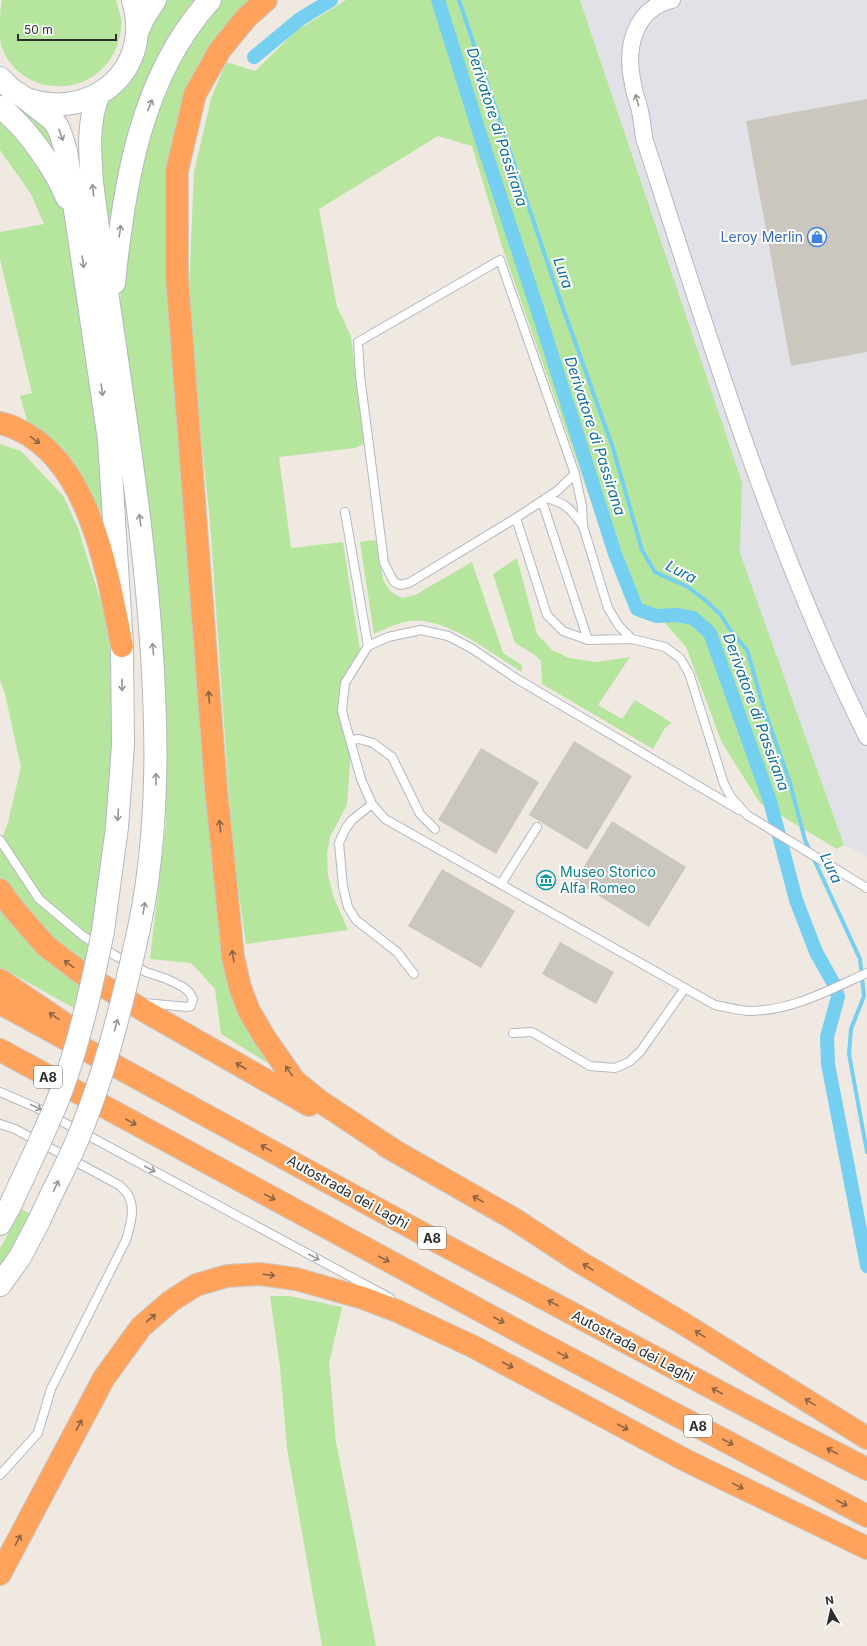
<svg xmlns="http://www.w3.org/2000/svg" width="867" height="1646" font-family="Inter,sans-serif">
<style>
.industrial{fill:#e3e1e8}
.green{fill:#b6e59e}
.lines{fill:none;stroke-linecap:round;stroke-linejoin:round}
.stream{stroke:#75cff0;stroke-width:4}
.canal{stroke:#75cff0;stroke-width:14}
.building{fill:#cbc7bf}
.lane-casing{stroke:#b4b7c1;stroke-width:10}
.street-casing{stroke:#b4b7c1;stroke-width:18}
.secondary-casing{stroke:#b4b7c1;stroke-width:24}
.highway-casing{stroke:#c9c9c9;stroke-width:24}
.lane{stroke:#fff;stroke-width:8}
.street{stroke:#fff;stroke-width:16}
.secondary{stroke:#fff;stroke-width:22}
.highway{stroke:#ffa35c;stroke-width:22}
.secondary-bridge-casing{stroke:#b4b7c1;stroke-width:24;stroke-linecap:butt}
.secondary-bridge{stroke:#fff;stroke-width:22}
.oneway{stroke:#969696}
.oneway2{stroke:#8c6343}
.labels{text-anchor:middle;stroke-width:4;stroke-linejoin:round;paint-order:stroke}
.shield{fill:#fff;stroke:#6d6d6d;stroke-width:1}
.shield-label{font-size:13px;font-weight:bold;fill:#2e2e2e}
.shop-label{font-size:14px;fill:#366cbe;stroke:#fff;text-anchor:end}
.culture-label{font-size:14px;fill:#0d838f;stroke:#fff;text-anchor:start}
.street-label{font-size:14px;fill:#2e2e2e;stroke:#fff}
.water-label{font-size:15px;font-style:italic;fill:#0d6fa3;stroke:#fff}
</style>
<rect width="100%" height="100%" fill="#efe9e1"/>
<path class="industrial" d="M580,0h287v857l-23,-12 -104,-292 2,-71z"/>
<path class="green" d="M2,0h114c1,6 4,12 5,18 1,10 -1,20 -5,30 -21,52 -97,51 -115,-3 -1,-4 -1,-10 -1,-15 0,-9 0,-21 2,-30z
M163,0h38l-33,46 -56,230 -15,-117 8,-60 39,-64z
M221,0h36l-16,13 -70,157 56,788 63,119 -69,-43 -6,-45 -24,-26 -41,-4 16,-137 -1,-142 -11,-122 -34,-232v-27l5,-43 7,-52 20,-81 29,-70z
M346,0h234l162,482 -2,71 104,292 -7,4 -77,-46 -38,-60 -36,-96 -29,-33 -23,-14 -46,-107 -86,-247 -30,-100 -34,-10 -119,73 18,98 14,29 13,108 -9,4 -76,9 12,91 52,-6 17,109 -18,31 9,69 -4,54 -17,32 -3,16 1,22 6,23 14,32 -102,14 -10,-69 -8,-93 -18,-260 -22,-212 6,-138 17,-73 15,-37 29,9 41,-40z
M0,85l48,38 18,60 -66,-82z
M0,115l20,22 35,54 15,35 16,106 25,215 -82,-120 -9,-31 12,-3 -32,-134v-27l44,-8 -13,-30 -31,-44z
M0,444l21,7 43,46 14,31 31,100 3,96 -1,65 -12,105 -15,71 -21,-15 -58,-64 -5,-8v-34l8,-22 13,-55 -16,-73 -5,-14z
M376,540l7,40 8,12 11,6 13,-3 57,-33 31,91 19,12v7c-29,-18 -79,-57 -113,-51 -12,2 -24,8 -35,13l-14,-92z
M517,558l20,76 15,16 17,8 27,4 34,-5 -32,48 24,14 13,-19 37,23 -7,5 -12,21 -111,-65 -1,-23 -6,-6 -20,-12 -22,-69z
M0,901l80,81 -6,26 -74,-41z
M21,1209l8,4 -12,28 -17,28v-20z
M270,1296h19l53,11 -13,56 7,79 40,204h-54l-35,-198 -7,-81z"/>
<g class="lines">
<path class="stream" d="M459,0l100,297 54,151 29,102 13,22 33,15 18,14 14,13 11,17 16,19 17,59 26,74 15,57 55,119 4,37 -13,33 -2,25 18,98"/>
<path class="canal" d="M438,0l46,147 52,158 79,249 22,55 19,7 21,-1 16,3 17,15 60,168 26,99 20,52 19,34 3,11 -11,40 1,27 39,202
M254,57l46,-38 31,-19"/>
</g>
<path class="building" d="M867,99v253l-76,14 -45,-245z
M574,741l58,35 -45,74 -58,-35z
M481,748l58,34 -43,72 -58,-34z
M612,821l74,46 -37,60 -74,-46z
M442,869l73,42 -34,57 -73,-42z
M560,942l54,30 -18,32 -54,-30z"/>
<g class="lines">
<defs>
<path id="lane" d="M546,498c21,5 25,12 37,28
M542,501l46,139
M345,512l23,134
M516,518l41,-27 18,-17
M632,639l-44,1 -25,-9 -16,-16 -31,-97 -107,65 -9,2 -6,-3 -10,-19 -16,-125 -8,-62 -2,-34 142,-82 75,214 7,32 1,20 25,82 11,18 13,13 33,8 15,11 9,15 35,111 7,13 16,18 120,73
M351,740l8,-1 14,4 19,14 28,57 15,15
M372,804l-20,16 -6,8 -7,15 4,44 5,20 8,13 41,32 17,22
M739,810l-222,-131 -46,-31 -23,-12 -27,-6 -33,7 -20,9 -23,37 -3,28 19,68 11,25 13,15 330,186c11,2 22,5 33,6 44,0 81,-21 119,-38
M0,840l39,59 44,37 33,20 30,16 21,7 16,8 6,5 4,7 -2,7 -4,1 -42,-4
M501,884l36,-57
M513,1033l19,-1 58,34 25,2 14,-6 11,-10 45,-64
M0,1092l37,16 353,190
M0,1124l15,5 104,56c3,3 7,6 9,10 8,14 2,31 -2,45l-75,149 -13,44 -38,42"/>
<path id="street" d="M672,0c-39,9 -47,50 -39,84 1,9 5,18 7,27 2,9 3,18 4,27 66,203 128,408 223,599"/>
<path id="secondary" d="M137,33l6,-14 12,-19
M0,78l11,11 14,9 27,21 6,8 4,11 4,13 11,72 32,217 13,206 1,99 -6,82 -14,104
M99,94c-12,27 -9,60 -7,88 21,170 55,339 62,511 4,85 1,170 -19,253
M30,100c49,16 103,-13 107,-67 1,-11 -1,-22 -4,-33
M0,107c26,20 55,61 67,91
M114,283c10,-99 27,-207 96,-283
M0,1224l10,-18
M0,1285l20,-28 19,-36"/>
<path id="highway" d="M266,0l-20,18 -26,32 -25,44 -18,77v106l39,510 17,170 7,30 9,24 16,27 30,43 26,21 77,51
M0,423c6,2 12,3 17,6 74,33 91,147 105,217
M0,890l12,17 34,39 34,26 63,38 166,95
M0,980l74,50
M0,1003l440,240 351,187 76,39
M0,1050l529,287 338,179
M386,1146l128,73 64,42 106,63 183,114
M0,1574l104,-196 37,-51 30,-26 25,-16 31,-9 33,-2 36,5 67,19 34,13 77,36 213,114 180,87"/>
</defs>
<use href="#lane" class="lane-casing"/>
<use href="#street" class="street-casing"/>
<use href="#secondary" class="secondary-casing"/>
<use href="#highway" class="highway-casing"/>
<use href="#lane" class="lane"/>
<use href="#street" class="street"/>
<use href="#secondary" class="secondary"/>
<use href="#highway" class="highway"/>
<defs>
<path id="secondary-bridge" d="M10,1206c17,-38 36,-75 51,-114 19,-52 31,-107 42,-161
M39,1221c12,-27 26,-53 38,-80 26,-62 43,-128 58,-195"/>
</defs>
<use href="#secondary-bridge" class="secondary-bridge-casing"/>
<use href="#secondary-bridge" class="secondary-bridge"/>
</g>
<defs><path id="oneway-shaft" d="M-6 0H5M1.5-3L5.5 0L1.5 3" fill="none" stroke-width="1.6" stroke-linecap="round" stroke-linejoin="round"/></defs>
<g class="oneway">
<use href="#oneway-shaft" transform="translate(637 100) rotate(-106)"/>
<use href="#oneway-shaft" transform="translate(150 105) rotate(-69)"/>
<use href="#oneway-shaft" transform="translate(61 135) rotate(70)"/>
<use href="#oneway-shaft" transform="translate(93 190) rotate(-97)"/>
<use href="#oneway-shaft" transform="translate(120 231) rotate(-82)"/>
<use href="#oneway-shaft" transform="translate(83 262) rotate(82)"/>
<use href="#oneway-shaft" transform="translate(102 390) rotate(82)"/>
<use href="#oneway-shaft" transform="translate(140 520) rotate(-98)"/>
<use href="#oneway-shaft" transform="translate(153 649) rotate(-95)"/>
<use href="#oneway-shaft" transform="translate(122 685) rotate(89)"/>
<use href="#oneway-shaft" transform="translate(156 779) rotate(-89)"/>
<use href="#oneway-shaft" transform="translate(118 815) rotate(94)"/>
<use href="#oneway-shaft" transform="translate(144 908) rotate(-81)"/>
<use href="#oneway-shaft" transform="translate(116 1025) rotate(-74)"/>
<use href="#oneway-shaft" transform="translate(36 1107) rotate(25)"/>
<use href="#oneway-shaft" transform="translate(150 1169) rotate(28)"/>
<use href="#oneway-shaft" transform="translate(56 1186) rotate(-65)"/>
<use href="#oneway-shaft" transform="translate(314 1257) rotate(28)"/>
</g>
<g class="oneway2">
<use href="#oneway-shaft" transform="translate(35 440) rotate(37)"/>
<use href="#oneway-shaft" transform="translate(209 697) rotate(-94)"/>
<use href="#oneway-shaft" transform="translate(220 826) rotate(-96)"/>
<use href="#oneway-shaft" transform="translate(233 956) rotate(-99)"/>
<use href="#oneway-shaft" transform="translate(69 964) rotate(-144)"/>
<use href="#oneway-shaft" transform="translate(54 1016) rotate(-146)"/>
<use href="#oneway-shaft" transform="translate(241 1066) rotate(-150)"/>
<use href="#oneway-shaft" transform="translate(289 1071) rotate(-125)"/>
<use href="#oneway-shaft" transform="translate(131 1122) rotate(29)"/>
<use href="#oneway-shaft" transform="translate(266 1148) rotate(-151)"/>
<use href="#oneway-shaft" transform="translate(270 1197) rotate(28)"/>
<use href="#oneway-shaft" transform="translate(478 1199) rotate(-150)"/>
<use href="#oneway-shaft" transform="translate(384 1259) rotate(28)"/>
<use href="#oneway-shaft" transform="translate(588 1267) rotate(-149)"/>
<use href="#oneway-shaft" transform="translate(269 1275) rotate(7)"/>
<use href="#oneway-shaft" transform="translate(553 1303) rotate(-152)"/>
<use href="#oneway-shaft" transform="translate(151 1318) rotate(-40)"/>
<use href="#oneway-shaft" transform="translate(499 1320) rotate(28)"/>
<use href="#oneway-shaft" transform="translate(700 1334) rotate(-148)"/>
<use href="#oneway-shaft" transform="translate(563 1355) rotate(28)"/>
<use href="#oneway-shaft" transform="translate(508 1365) rotate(28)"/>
<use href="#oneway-shaft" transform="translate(717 1391) rotate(-152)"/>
<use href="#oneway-shaft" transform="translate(810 1402) rotate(-148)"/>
<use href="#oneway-shaft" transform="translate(79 1425) rotate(-62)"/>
<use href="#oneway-shaft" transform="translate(623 1427) rotate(28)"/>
<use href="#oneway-shaft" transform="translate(728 1442) rotate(28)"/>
<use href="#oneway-shaft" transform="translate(832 1451) rotate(-153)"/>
<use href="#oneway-shaft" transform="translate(738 1486) rotate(26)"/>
<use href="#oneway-shaft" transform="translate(842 1503) rotate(28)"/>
<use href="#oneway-shaft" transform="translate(18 1540) rotate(-62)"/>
</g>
<defs>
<symbol id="shop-ring" viewBox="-11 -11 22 22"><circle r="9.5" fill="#fff" stroke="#3f7fe0" stroke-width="1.5"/><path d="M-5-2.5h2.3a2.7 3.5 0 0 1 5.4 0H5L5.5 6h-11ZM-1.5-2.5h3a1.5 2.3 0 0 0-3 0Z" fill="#3f7fe0"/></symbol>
<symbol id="museum-ring" viewBox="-11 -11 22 22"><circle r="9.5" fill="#fff" stroke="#0f9aa8" stroke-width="1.5"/><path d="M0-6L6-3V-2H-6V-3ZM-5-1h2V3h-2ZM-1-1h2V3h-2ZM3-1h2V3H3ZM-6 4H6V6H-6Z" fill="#0f9aa8"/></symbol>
</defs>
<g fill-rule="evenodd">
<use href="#shop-ring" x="806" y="226" width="22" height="22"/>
<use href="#museum-ring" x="535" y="869" width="22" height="22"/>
</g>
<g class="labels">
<g class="shield">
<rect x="34" y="1066" width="28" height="22" rx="3"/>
<rect x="418" y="1227" width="28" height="22" rx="3"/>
<rect x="684" y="1415" width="28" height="22" rx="3"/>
</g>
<g class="shield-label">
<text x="48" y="1082">A8</text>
<text x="432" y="1243">A8</text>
<text x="698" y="1431">A8</text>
</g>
<g class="shop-label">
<text x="803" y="242">Leroy Merlin</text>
</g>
<g class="culture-label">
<text x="560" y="877">Museo Storico<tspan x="560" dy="16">Alfa Romeo</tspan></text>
</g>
<g class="street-label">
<text transform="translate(348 1192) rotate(29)" y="5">Autostrada dei Laghi</text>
<text transform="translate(633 1346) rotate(28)" y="5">Autostrada dei Laghi</text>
</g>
<g class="water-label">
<text transform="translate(497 127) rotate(72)" y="5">Derivatore di Passirana</text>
<text transform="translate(563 273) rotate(71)" y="5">Lura</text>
<text transform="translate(595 436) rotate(72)" y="5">Derivatore di Passirana</text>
<text transform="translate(681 572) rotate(28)" y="5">Lura</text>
<text transform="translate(756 712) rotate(70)" y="5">Derivatore di Passirana</text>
<text transform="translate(831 868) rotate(65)" y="5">Lura</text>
</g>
</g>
<g transform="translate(831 1610) rotate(351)" stroke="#ffffff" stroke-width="3" paint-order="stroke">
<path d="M0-3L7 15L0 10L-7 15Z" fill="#2e2e2e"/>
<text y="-6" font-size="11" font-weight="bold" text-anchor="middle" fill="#2e2e2e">N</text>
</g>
<path d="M18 34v6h98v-6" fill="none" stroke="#2e2e2e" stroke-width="2"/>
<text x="24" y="34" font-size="12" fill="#2e2e2e" stroke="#ffffff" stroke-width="3" paint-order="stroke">50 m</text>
</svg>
